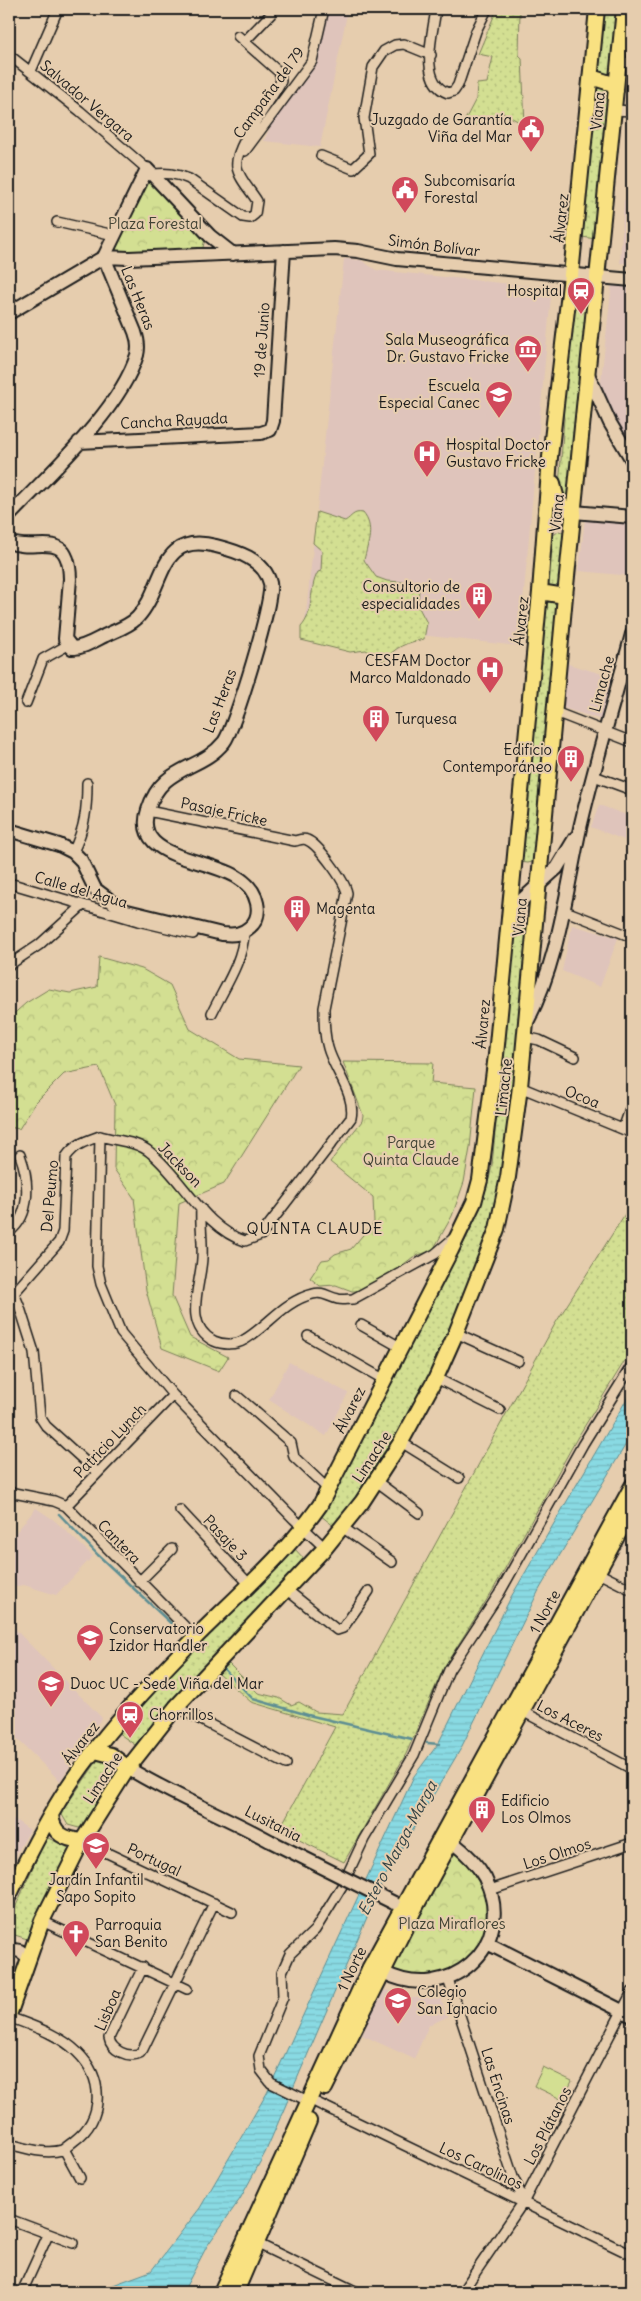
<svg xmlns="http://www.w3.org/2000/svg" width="641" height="2301" font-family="Delius,sans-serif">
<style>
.built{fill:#dfc4bb}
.grass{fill:url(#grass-dots);stroke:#787e57}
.forest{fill:url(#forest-crowns);stroke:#787e57}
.pitch{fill:#d3df92;stroke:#787e57}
.water{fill:url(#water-rules);stroke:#5d8e93}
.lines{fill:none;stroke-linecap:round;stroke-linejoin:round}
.stream{stroke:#5d8e93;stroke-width:2.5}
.street-casing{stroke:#1c1c1c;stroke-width:12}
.secondary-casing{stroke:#1c1c1c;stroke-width:16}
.primary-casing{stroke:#1c1c1c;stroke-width:18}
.street{stroke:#e6cdae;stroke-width:9}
.secondary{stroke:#e6cdae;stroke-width:12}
.primary{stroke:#f9e181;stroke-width:14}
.secondary-bridge-casing{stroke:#1c1c1c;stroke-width:16;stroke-linecap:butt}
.secondary-bridge{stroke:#e6cdae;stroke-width:12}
.labels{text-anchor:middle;stroke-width:4;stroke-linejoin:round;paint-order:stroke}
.street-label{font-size:15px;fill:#1c1c1c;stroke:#e6cdae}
.poi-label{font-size:15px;fill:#1c1c1c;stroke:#e6cdae;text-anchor:start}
.park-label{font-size:15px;fill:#414334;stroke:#e6cdae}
.neighbourhood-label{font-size:16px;letter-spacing:1px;fill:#1c1c1c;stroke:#e6cdae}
.water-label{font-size:16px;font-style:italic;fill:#324244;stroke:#e6cdae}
</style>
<defs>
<pattern id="grass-dots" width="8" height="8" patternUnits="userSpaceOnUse" patternTransform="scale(1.25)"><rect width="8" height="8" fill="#d3df92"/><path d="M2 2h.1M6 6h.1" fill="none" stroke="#b5bf7d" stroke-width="1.8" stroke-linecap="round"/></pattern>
<pattern id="forest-crowns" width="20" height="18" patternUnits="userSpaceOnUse" patternTransform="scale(1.25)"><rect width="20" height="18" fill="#d3df92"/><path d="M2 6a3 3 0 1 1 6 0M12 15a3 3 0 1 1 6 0" fill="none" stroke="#b5bf7d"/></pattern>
<pattern id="water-rules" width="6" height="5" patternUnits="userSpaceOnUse" patternTransform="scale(1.25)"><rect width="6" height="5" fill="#89dae3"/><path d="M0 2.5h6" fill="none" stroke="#76bac2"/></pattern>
</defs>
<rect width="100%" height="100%" fill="#e6cdae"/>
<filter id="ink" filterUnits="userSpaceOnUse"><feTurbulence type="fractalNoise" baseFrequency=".02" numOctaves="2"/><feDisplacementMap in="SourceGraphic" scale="10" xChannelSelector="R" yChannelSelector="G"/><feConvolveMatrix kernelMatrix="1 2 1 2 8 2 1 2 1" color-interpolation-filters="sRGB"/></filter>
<g filter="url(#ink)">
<path class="built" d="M329,9h19l-28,138 -56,-6 7,-17 12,-19 33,-41z
M624,200l8,1v63l-12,-1z
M344,259l17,1 15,10 154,16 22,-1 -33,361 -214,-24z
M612,283l20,2v167l-32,-63z
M585,518l47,4v54l-53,-5z
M565,663l51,15 -11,43 -45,-14z
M599,805l33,12v26l-41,-16z
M572,925l46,13 -18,49 -38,-16z
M289,1362l59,31 -22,43 -57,-36z
M36,1508l18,12 39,36 -37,39 -32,-10 -15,2v-46z
M9,1623l93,95 -42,63 -51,-50z
M9,1816l21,14 -21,37z
M387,1990l25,8 28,-2 7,21 -18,8 -15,34 -52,-24 20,-43z"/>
<path class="grass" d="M497,9h23l-1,46 3,3 3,67 -22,-12 -29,13 -9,-6 11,-21 1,-15 10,-1 6,-26 -15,-3z
M600,9h19l-23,230 -14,-2 -4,-6z
M581,302l8,4 -19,199 -12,-5 6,-81 -2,-14 12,-101z
M317,512l28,9c7,-4 8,-10 18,-8 12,14 5,30 1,47l12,17 11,4 30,2 2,6 -1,17 9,17 -3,16c-18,4 -28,7 -40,22l-18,-11 -16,2 -49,-12v-13c14,-15 7,-38 17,-55l3,-1 1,-20 -9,-8z
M559,531l8,3 -31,327 -8,2 -8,-1 30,-324z
M514,929h17l-27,254 -10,40 -66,166 -93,138 -15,-12c31,-61 61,-122 94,-182 28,-52 68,-111 78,-168z
M632,1203v146l-56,91 -83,150 -49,77 -38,87 -62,108 -65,-32 56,-103 -84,-25 -32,-28 10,-10 29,29 21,5 12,7 8,-3 17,10 27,2 212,-390z
M293,1547l13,14 -95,98 -76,86 -18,-13 80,-89z
M98,1760c11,0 15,3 20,13l-33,52 -6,3 -11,-3 -7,-12z
M46,1837l25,12 -44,90 -18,-6v-11z"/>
<path class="forest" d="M148,175l58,60 -4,16 -92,2z
M99,957l43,12 28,16 20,44 49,30 60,6 -75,119 -45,19 -7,93 18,41 38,20 -9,14 -57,-23 -16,-58 -12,-92 -20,-29 1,-64 -16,-38 -35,7 -29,29 -16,26 -10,-2v-109l17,-15 23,-14 21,4 27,-6z
M343,1062l90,1 -2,20 45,4 -6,61 -6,34 -12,34 -19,34 -20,7 -27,21 -27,13h-7l-16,-6 -16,1 -10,-8 12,-18 7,-1 6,-5 16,-5 23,-27 -1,-25 -43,-35 32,-41 1,-6z
M452,1851c20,15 40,46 36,73 -5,31 -49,60 -80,52 -5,-1 -12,-6 -17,-9z"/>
<path class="pitch" d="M543,2067l29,14 -9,19 -29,-14z"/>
<path class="water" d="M632,1390v44l-93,156 -79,160 -76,128 -119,275 -25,46 -33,47 -24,46h-89l57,-21 49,-63 67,-115 147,-317 24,-32 73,-147z"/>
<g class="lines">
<path class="stream" d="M59,1514l39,41 81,76
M222,1667l31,32 55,16 104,24
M427,1743l13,1"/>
<defs>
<path id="street" d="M436,9c-3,24 -18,73 12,84l6,-2 4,-6 18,-54 11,-22
M245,41l26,-27
M621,44h11
M9,55l71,56 67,58
M619,63l13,-1
M31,71l27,-62
M614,110l18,1
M245,151l67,-90 12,-52
M321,156l32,13 16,-15 -5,-36 9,-51 11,-16 11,-6 9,-1 27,11
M152,174c14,-1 24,-1 37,5l54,38 7,1 5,-4 2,-13c-6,-10 -18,-22 -20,-34 -4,-20 35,-67 44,-86l-1,-8 -42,-37
M57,222l57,13
M26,703l17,-44 25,-14
M555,712l77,30
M594,776l38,14
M73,852c12,-25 14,-42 14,-69
M9,883l129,38 6,-5
M563,910l69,27
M138,921l55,13
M9,965l30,-20 43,-39
M212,1013c12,-25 31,-52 32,-80
M525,1037l14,3 36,17
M520,1087l112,46
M623,1129l9,-25
M100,1136c17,5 37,5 51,17 31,25 54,76 94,88l16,-6 90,-117c5,-23 -17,-48 -23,-70 -4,-13 -4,-26 -4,-40l23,-115c-2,-12 -29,-49 -40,-53 -4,-2 -8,0 -12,1l-147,-30
M100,1136l-3,130 4,18 20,49 52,62 121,124 31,29
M201,1208c-1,17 2,33 1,50 -1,27 -20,67 12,83 9,4 22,4 30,-1 24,-14 40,-39 69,-46 10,-3 15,3 25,5 4,1 10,0 15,0l82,-45 20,-17
M9,1232c23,-17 20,-53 11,-77
M361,1325l39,22
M456,1333l62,28
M308,1336l75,43
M436,1378l64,32
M237,1396l54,47 3,14 34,32
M401,1442l58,36
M98,1473l-52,-47 -6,-9 -6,-65 -14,-44 -6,-15 45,-51 4,-11 3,-74c9,-13 20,-16 34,-21
M376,1481l43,32
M9,1492l45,9 12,5 130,132
M66,1506l107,-111
M180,1510l70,75
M342,1527l50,35
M598,1573l34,17
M139,1582l33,-33
M287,1590l50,40 6,-2 26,-37
M176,1707l110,57
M522,1711l110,58
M82,1841l150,71
M490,1890l142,-47
M42,1921l145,68
M143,1967l-34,71c2,12 19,21 31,15l3,-4 71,-146
M448,1979l65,198 11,24
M9,2017c23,9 50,17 68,35 27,26 28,66 -3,89 -4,3 -8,7 -12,9 -17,5 -36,-2 -53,-6
M308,2101l-37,-18 -10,-13 -2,-14 24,-59 -1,-25 8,-18 25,-24 27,-44 22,-47 50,-84 35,-85 50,-76 84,-150 49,-79
M317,2103l315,152
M64,2149l16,29
M9,2219l64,24
M254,2242l103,50
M22,2292l26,-57
M462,2292l62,-91 108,-209"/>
<path id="secondary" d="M104,257l43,-88 63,67 23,18
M9,313l95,-56 25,1 205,-9 24,2 39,8 235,21
M587,372l23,51 22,37
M79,442l182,-9 9,-3 3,-9 11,-170
M574,512l58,5
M9,516c40,-42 111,-106 128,-161 2,-8 1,-15 -2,-23l-31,-75
M9,542c27,12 60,-16 61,37l-5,60 7,9c11,0 22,-7 32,-12 10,-5 24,-9 33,-18 29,-31 20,-87 79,-72 20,5 48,13 54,37 4,17 -35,144 -46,159 -24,30 -62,22 -76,68 -4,12 -3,23 6,32 27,26 94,19 103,61 2,9 0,18 -7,24 -9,8 -16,8 -28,7l-99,-24 -28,-21 -14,-29 -8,-8 -14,-7 -50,-15
M508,919l15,-20 34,-31 18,-30
M527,1022c31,-60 39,-129 53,-194 15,-65 35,-130 52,-194
M128,1768c45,28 95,47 142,73
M487,1943l145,73
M9,1949l11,2 8,6
M383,1972c64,34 136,-25 102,-94 -8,-15 -21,-27 -34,-37"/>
<path id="primary" d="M591,77l22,7 3,7
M553,483c3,16 5,23 21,29
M540,592l25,4
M95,1751l16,4 17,13
M51,1815c2,19 13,24 31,26
M9,1896c16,-34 33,-68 53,-100 35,-56 88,-112 134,-159 43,-43 89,-82 124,-132l131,-255 23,-48 6,-22 16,-125 44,-463 10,-135 21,-182 26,-266
M9,2015l33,-94 40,-80 46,-73 48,-61 149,-159 37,-46 39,-60 35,-64 20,-45 41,-104 11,-52 12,-90 45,-491 59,-587
M325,2088l88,-176 219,-403
M221,2292l149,-325 262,-481
M236,2292l73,-171"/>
</defs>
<use href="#street" class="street-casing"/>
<use href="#secondary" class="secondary-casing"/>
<use href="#primary" class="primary-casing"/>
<use href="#street" class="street"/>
<use href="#secondary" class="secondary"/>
<use href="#primary" class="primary"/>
<defs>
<path id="secondary-bridge" d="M270,1841l124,62"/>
</defs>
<use href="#secondary-bridge" class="secondary-bridge-casing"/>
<use href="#secondary-bridge" class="secondary-bridge"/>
</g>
</g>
<defs>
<symbol id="civic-pin" viewBox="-11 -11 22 30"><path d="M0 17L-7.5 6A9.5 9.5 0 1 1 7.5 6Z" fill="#d1495b" stroke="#e6cdae"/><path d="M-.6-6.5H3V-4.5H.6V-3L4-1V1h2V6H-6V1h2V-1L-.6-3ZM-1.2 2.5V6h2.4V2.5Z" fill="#fff"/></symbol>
<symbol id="station-pin" viewBox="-11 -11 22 30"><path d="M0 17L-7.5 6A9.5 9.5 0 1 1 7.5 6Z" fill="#d1495b" stroke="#e6cdae"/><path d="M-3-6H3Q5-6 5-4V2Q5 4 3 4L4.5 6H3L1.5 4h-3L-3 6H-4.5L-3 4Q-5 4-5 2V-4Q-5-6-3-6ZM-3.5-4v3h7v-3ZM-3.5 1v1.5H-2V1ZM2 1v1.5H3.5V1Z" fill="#fff"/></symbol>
<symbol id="museum-pin" viewBox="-11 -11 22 30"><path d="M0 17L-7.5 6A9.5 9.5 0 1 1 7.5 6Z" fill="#d1495b" stroke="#e6cdae"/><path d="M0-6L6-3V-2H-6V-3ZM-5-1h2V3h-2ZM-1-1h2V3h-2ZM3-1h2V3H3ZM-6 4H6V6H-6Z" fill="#fff"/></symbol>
<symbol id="school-pin" viewBox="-11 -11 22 30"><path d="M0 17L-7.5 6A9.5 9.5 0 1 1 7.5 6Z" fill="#d1495b" stroke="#e6cdae"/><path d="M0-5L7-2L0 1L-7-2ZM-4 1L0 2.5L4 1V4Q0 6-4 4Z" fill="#fff"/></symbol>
<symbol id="hospital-pin" viewBox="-11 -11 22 30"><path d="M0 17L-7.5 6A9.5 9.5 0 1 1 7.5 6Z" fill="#d1495b" stroke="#e6cdae"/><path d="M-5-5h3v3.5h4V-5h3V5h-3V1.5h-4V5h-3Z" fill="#fff"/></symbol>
<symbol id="building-pin" viewBox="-11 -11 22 30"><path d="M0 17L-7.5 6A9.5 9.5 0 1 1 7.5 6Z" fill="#d1495b" stroke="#e6cdae"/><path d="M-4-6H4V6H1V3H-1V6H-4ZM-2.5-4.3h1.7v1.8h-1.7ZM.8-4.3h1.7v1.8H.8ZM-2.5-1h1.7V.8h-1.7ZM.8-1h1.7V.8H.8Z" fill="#fff"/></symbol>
<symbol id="university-pin" viewBox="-11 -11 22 30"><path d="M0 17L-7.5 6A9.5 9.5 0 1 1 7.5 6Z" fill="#d1495b" stroke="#e6cdae"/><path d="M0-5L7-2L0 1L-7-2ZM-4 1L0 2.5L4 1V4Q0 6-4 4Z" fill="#fff"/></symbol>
<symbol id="church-pin" viewBox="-11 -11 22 30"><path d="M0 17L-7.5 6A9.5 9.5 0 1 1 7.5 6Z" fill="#d1495b" stroke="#e6cdae"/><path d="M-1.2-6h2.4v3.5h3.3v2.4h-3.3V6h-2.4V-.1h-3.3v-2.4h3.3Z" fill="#fff"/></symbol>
</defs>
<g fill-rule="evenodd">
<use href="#civic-pin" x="515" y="113" width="32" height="43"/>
<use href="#civic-pin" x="389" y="174" width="32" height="43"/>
<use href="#station-pin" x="565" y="275" width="32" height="43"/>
<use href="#museum-pin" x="512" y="333" width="32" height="43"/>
<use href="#school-pin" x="483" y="379" width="32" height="43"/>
<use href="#hospital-pin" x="411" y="438" width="32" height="43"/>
<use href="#building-pin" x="463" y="580" width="32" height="43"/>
<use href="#hospital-pin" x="474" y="654" width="32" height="43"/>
<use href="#building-pin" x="360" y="703" width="32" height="43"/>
<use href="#building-pin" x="555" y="743" width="32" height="43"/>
<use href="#building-pin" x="281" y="893" width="32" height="43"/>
<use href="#school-pin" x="74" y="1622" width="32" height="43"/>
<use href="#university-pin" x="35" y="1668" width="32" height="43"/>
<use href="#station-pin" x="114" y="1699" width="32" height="43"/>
<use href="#building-pin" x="466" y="1794" width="32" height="43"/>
<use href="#school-pin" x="80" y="1830" width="32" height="43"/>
<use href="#church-pin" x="60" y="1918" width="32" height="43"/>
<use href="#school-pin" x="382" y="1985" width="32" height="43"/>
</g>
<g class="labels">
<g class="street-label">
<text transform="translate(269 93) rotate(-54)" y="5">Campaña del 79</text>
<text transform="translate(87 101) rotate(40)" y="5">Salvador Vergara</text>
<text transform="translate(598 111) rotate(-84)" y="5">Viana</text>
<text transform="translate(561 218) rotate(-84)" y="5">Álvarez</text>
<text transform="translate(434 246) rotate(7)" y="5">Simón Bolívar</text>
<text transform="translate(138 298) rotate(68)" y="5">Las Heras</text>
<text transform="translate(262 340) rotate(-86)" y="5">19 de Junio</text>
<text transform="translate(174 421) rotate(-3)" y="5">Cancha Rayada</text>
<text transform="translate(557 513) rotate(-84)" y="5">Viana</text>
<text transform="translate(521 621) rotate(-84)" y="5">Álvarez</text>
<text transform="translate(602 684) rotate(-75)" y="5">Limache</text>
<text transform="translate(220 701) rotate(-69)" y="5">Las Heras</text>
<text transform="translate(224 812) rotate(12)" y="5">Pasaje Fricke</text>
<text transform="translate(81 890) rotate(16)" y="5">Calle del Agua</text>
<text transform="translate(520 917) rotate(-85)" y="5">Viana</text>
<text transform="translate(483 1024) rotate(-85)" y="5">Álvarez</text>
<text transform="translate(504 1087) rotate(-84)" y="5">Limache</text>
<text transform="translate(582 1097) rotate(22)" y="5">Ocoa</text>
<text transform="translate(180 1165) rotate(46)" y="5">Jackson</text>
<text transform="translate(50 1196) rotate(-85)" y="5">Del Peumo</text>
<text transform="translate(350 1410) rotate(-63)" y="5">Álvarez</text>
<text transform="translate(110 1441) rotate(-46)" y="5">Patricio Lynch</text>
<text transform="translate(372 1457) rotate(-57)" y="5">Limache</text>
<text transform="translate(225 1538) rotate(47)" y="5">Pasaje 3</text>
<text transform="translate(119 1542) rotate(46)" y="5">Cantera</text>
<text transform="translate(545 1612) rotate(-61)" y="5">1 Norte</text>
<text transform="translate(570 1721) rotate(27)" y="5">Los Aceres</text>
<text transform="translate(81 1743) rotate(-52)" y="5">Álvarez</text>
<text transform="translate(103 1778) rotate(-57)" y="5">Limache</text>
<text transform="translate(273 1824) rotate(27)" y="5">Lusitania</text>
<text transform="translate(557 1854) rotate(-18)" y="5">Los Olmos</text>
<text transform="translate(154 1860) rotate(25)" y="5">Portugal</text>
<text transform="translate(352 1969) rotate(-64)" y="5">1 Norte</text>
<text transform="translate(108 2010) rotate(-67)" y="5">Lisboa</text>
<text transform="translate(498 2086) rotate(72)" y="5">Las Encinas</text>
<text transform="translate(548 2126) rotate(-63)" y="5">Los Plátanos</text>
<text transform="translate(481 2166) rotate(25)" y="5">Los Carolinos</text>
</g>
<g class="poi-label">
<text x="512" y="125" text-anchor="end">Juzgado de Garantía<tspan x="512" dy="17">Viña del Mar</tspan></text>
<text x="424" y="186">Subcomisaría<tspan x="424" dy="17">Forestal</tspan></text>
<text x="562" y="296" text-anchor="end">Hospital</text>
<text x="509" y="345" text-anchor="end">Sala Museográfica<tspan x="509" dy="17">Dr. Gustavo Fricke</tspan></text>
<text x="480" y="391" text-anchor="end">Escuela<tspan x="480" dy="17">Especial Canec</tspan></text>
<text x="446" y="450">Hospital Doctor<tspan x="446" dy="17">Gustavo Fricke</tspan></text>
<text x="460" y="592" text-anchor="end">Consultorio de<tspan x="460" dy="17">especialidades</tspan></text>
<text x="471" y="666" text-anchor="end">CESFAM Doctor<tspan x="471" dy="17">Marco Maldonado</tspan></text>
<text x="395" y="724">Turquesa</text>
<text x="552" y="755" text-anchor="end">Edificio<tspan x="552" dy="17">Contemporáneo</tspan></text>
<text x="316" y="914">Magenta</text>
<text x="109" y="1634">Conservatorio<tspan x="109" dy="17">Izidor Handler</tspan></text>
<text x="70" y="1689">Duoc UC - Sede Viña del Mar</text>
<text x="149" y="1720">Chorrillos</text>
<text x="501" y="1806">Edificio<tspan x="501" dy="17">Los Olmos</tspan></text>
<text x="96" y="1885" text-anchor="middle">Jardín Infantil<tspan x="96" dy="17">Sapo Sopito</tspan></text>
<text x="95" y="1930">Parroquia<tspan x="95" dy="17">San Benito</tspan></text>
<text x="417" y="1997">Colegio<tspan x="417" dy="17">San Ignacio</tspan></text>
</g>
<g class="park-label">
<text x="155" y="229">Plaza Forestal</text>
<text x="411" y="1148">Parque<tspan x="411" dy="17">Quinta Claude</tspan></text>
<text x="452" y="1929">Plaza Miraflores</text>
</g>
<g class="neighbourhood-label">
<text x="315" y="1234">QUINTA CLAUDE</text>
</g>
<g class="water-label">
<text transform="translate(397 1848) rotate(-62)" y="6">Estero Marga-Marga</text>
</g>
</g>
<rect width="641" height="2301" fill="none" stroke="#e6cdae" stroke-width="30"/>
<rect x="15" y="15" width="611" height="2271" fill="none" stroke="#1c1c1c" stroke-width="2" filter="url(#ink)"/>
</svg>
